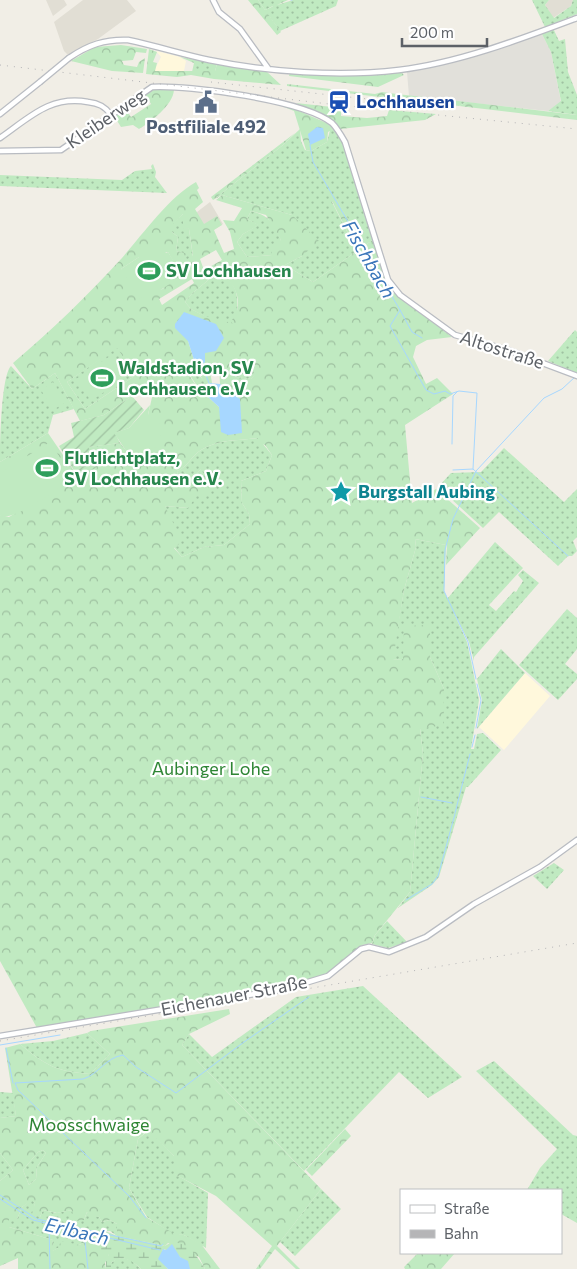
<svg xmlns="http://www.w3.org/2000/svg" width="577" height="1269" font-family="Commissioner,sans-serif">
<style>
.commercial{fill:#fff8dc}
.industrial{fill:#e1e0da}
.education{fill:#e1ded4}
.grass{fill:url(#grass-dots)}
.forest{fill:url(#forest-crowns);fill-rule:evenodd}
.wetland{fill:url(#wetland-marsh)}
.garden{fill:url(#garden-furrows)}
.pitch{fill:#c0eac1}
.water{fill:#a7d7ff}
.lines{fill:none;stroke-linecap:round;stroke-linejoin:round}
.stream{stroke:#a7d7ff;stroke-width:1}
.secondary-casing{stroke:#b9bcc2;stroke-width:7}
.secondary{stroke:#fff;stroke-width:4.5}
.rail{stroke:#b5b5b7;stroke-width:1;stroke-dasharray:1 6;stroke-linecap:butt}
.secondary-bridge-casing{stroke:#b9bcc2;stroke-width:7;stroke-linecap:butt}
.secondary-bridge{stroke:#fff;stroke-width:4.5}
.labels{text-anchor:middle;stroke-width:4.5;stroke-linejoin:round;paint-order:stroke}
.transit-label{font-size:18px;font-weight:bold;fill:#164399;stroke:#fff;text-anchor:start}
.street-label{font-size:18px;fill:#5d6167;stroke:#fff}
.service-label{font-size:18px;font-weight:bold;fill:#4e5e75;stroke:#fff}
.leisure-label{font-size:18px;font-weight:bold;fill:#27864d;stroke:#fff;text-anchor:start}
.culture-label{font-size:18px;font-weight:bold;fill:#0d838f;stroke:#fff;text-anchor:start}
.park-label{font-size:18px;fill:#2e8534;stroke:#fff}
.water-label{font-size:19px;font-style:italic;fill:#3a76ba;stroke:#fff}
</style>
<defs>
<pattern id="grass-dots" width="8" height="8" patternUnits="userSpaceOnUse" patternTransform="scale(1.25)"><rect width="8" height="8" fill="#c0eac1"/><path d="M2 2h.1M6 6h.1" fill="none" stroke="#9fc1a1" stroke-width="1.8" stroke-linecap="round"/></pattern>
<pattern id="forest-crowns" width="20" height="18" patternUnits="userSpaceOnUse" patternTransform="scale(1.25)"><rect width="20" height="18" fill="#c0eac1"/><path d="M2 6a3 3 0 1 1 6 0M12 15a3 3 0 1 1 6 0" fill="none" stroke="#9fc1a1"/></pattern>
<pattern id="wetland-marsh" width="20" height="14" patternUnits="userSpaceOnUse" patternTransform="scale(1.25)"><rect width="20" height="14" fill="#c0eac1"/><path d="M1 5h8M5 5V1M11 12h8M15 12V8" fill="none" stroke="#9fc1a1"/></pattern>
<pattern id="garden-furrows" width="10" height="10" patternUnits="userSpaceOnUse" patternTransform="scale(1.25)"><rect width="10" height="10" fill="#c0eac1"/><path d="M-1 1l2-2M0 10L10 0M9 11l2-2" fill="none" stroke="#9fc1a1"/></pattern>
</defs>
<rect width="100%" height="100%" fill="#f1eee6"/>
<path class="commercial" d="M156,51l24,6 6,4 -2,10h-30l7,-14z
M525,673l25,23 -46,54 -25,-23z"/>
<path class="industrial" d="M542,34l9,18 10,50 -13,9 -139,-15 -2,-24 81,-20z"/>
<path class="education" d="M46,0h18l3,5 -14,11z
M83,0h44l9,11 -38,28 -30,16 -4,-4 -10,-29z
M549,0h24l-2,6 -18,12 -8,-13z
M210,202l13,22 -19,12 -10,-13 3,-11z"/>
<path class="grass" d="M258,0h30l-11,5 16,-5h45l-2,6 -56,25 -13,-18 6,-7 -8,4z
M532,0h17l-4,5 9,13 17,-12 2,-6h4v14l-32,13z
M553,28l6,13 6,-2 3,33 9,23v20l-29,-4 13,-10 -10,-49 -10,-20z
M180,57l37,7 -2,7 -23,1 2,-9z
M397,94l70,8 -8,4 -62,-7z
M300,129l1,12 4,9 6,1 16,-9 3,-12 3,-1 8,8 33,102 -10,7 -28,-47 -4,3 25,49 -44,31 -28,-17 17,-9 -10,-41 -70,-20 -9,5 70,-55z
M153,164l3,8 -1,5 12,16 -167,-7v-11l122,5 13,-9 17,-2 -1,-3z
M251,211c19,5 22,12 30,29l-9,15 -25,2 -10,-15 6,-8 15,-9 -11,-6z
M183,214v13l6,2 4,28 -7,4 -3,-8 -7,-2 2,-14 -6,-5 -1,-7z
M223,276c21,12 13,34 13,55l-2,1 -43,-23 -6,-7c6,-10 18,-16 26,-25z
M575,330l2,2v41l-29,-12z
M117,347l19,28 -51,34 -18,-27z
M251,361l6,13 -6,5 -15,-2 -3,-3 -2,-9z
M183,362c10,4 17,16 25,22l-3,5 2,7 -3,1c-7,-13 -16,-22 -21,-35z
M11,366l21,23 23,-16 19,36 -21,6 -5,18 -48,29c0,-17 1,-86 11,-96z
M258,438l14,17 -6,16 -25,10 1,22 7,11 1,10 -26,21 -20,2 -22,10 -8,-10 -9,-41 23,2 13,-39 -12,11 -11,-4 -1,-5c11,-4 14,-15 24,-21 18,-11 37,-9 57,-12z
M504,448l60,54 13,-13v48l-4,4 4,10 -5,5h-4l-10,10 -59,-54 -16,16 -45,-41 13,-14 30,-1z
M415,539l31,6 -2,46 23,51 12,58 -8,49h3l3,-15 6,-1 18,17 -33,37h-2l-27,90 -7,8 -34,23 12,-16 13,-138 -3,-26 24,-39 -14,-32 -38,3 12,-70 12,-43z
M495,542l28,26 -34,37 7,6 18,-20 2,1 7,-11 -5,-6 5,-5 16,13 -65,74v4l-5,-19 -22,-43z
M567,609l10,9v31l-12,15 12,10v5l-19,21 -39,-35z
M501,649l24,24 -48,56 5,-29 -5,-21z
M554,863l10,7 -17,19 -14,-13z
M387,921l20,21 -19,6 -16,-4 3,-9z
M363,986l99,91 -34,21 -29,-26 -95,99 -122,-126 7,-11 23,23 84,-60z
M87,1033l23,21 -20,20c-34,-3 -44,-8 -70,-30l33,-3z
M494,1061l79,74 4,1v87l-16,-9v-24h-34l13,-22 17,-19 -81,-78z
M0,1092l13,1 3,23 -16,2z
M149,1130l25,26 1,18 33,19 -2,55 -22,-13 -11,-1 -26,-17 -18,-29 9,-49z
M43,1150l3,3 -9,14 -1,12 -7,6 -6,-15 15,-18z
M0,1153l13,17 -13,11z
M321,1189l20,20 -46,47 -15,-14z
M32,1199l3,4 -1,7 6,7 3,-7 13,3 16,-3 12,10 3,-8 12,5 3,5 8,-2 7,4v12l-7,-5h-13l-1,6 -17,8 -21,3 -7,4 2,-12 -44,-13v-9l8,1 5,-12z
M122,1258l9,2 10,9h-30v-6l5,-4z"/>
<path class="forest" d="M248,0h10l7,10 9,-4 -6,8 13,18 -4,3z
M121,45l26,4 -1,4 -10,-1 -3,8 -11,1 2,4 13,2 2,-5 6,-4 -2,15 -31,-2 -41,-10 24,-14z
M149,49l8,3 -4,10 4,1 -2,8h60l2,-7 49,7 15,14 -67,-6 -23,-4 -14,2 -31,-3z
M290,72l112,1 2,2 -26,12 -89,-11z
M287,84l88,10 7,-2 15,2v5l-110,-13z
M153,89l21,1c-1,15 -23,32 -35,39l-6,-4 -12,2 -7,-11 11,-8 6,9 20,-13 -6,-10z
M467,102l110,13v5l-118,-14z
M296,103l45,5v8l26,2 20,-2 2,-6 47,4 -11,6 -85,9 -20,-15z
M283,104l46,20 4,5 -5,3 -1,10 -16,9 -5,-1 -12,-39 -10,-4z
M295,133l-12,12 -70,55 -2,-3z
M196,182l3,6 -2,2 6,12 -8,7 9,15 13,-8 5,9 -8,5 10,23 10,-4 -4,-17 -7,-12 11,1 8,-13 -26,-8 6,-5 70,20 27,26 -17,15 -17,9 28,17 44,-31 -25,-50 4,-3 28,48 10,-7 11,42 8,11 59,45 -25,3 -11,6 -3,11 13,27 11,-6 16,16 -48,31 7,78 24,-14 44,39 -34,37 1,-22 -1,2 -31,-6 1,8 -12,43 -11,70 10,-1 1,-33 26,-1v32l14,32 -1,36 -23,4 3,25 -13,138 -35,43 -3,8 -10,2 -33,28 -24,9 -268,46 -37,-67v-446l9,2 63,-39 -72,-4v-12l48,-29 32,47 7,-33 33,-4 10,12 18,-40 5,-22 -5,-5 -16,8 -28,19 -24,6 -25,-48 -23,16 -19,-26c38,-32 75,-68 109,-105 21,-24 47,-61 74,-76zM251,211l15,4 15,25 -10,6 1,9 -25,2 -10,-15 6,-8 16,-9 -12,-6zM183,214v14l6,1 4,27 -7,4v-3l3,-3 -13,-3 2,-14 -6,-5v-7zM216,250l6,10 -18,10 -4,-11zM168,252l10,18 -5,3 -10,16 -10,2 -32,-22 18,-12zM222,276c16,9 22,31 9,45l5,10h-3l-5,-9 -23,-6 -14,-7 -6,-7c6,-10 18,-16 26,-25zM192,279l2,4 -32,22 -3,-6zM188,341l16,11v6l-9,5zM117,348l19,27 -51,34 -18,-27zM250,361l6,13 -5,5 -15,-2 -3,-3 -1,-9zM184,362l7,9 8,2 5,9 4,2 4,-1 -3,-18h10l1,19 8,5 -6,31 -3,-13 -12,-11h-4l-16,-24zM258,438v5l7,2 7,10 -6,16 -25,10 1,22 7,11 1,10 -26,21 -20,2 -22,10 -8,-9 5,-4 1,-7 -15,-31 23,2 10,-14h12l-3,-14 -6,-11 -12,11 -11,-4 -1,-5c11,-4 14,-15 24,-21 18,-11 36,-9 57,-12z
M229,1009l1,5 -41,20 -7,11 139,144 -44,57 23,23h-4l-21,-20 -15,20h-4l16,-23 -56,-50 -42,-22v-18l-26,-26 -10,9 -9,49 17,29 27,16 11,2 17,9 19,25h-15l-6,-12 -31,-14 -3,3 -48,-10v-12l-7,-4 -8,2 -3,-5 -7,-1 -5,-4 -3,8 -7,1 -4,-5 -1,-6 -15,3 -14,-3 -3,7 -8,-3 3,-11 -3,-3 -10,7 -5,12h-8v8l44,13 -1,11 6,-3 3,-7 18,4 17,-8 13,18 -4,8 1,6h-88v-11l-18,8v-85l13,-11 -13,-17v-35l16,-2 -11,-68 15,-4c26,22 36,27 70,30l20,-20 -23,-21 4,-2zM43,1150l3,3 -9,14 -1,12 -7,6 -6,-15 15,-18z
M345,1129l6,7 -39,40 -6,-6z
M418,1253h37l-14,16h-36l-1,-2z"/>
<path class="wetland" d="M103,1230l14,6 48,10c16,-12 33,10 40,23h-15l-10,-12 -16,-8 -2,2v11l6,7h-27c-9,-9 -20,-15 -30,-6v6h-5v-11l3,-3 -10,-6 -3,-18z"/>
<path class="garden" d="M132,396l12,14 -15,18 -14,5 5,10 -32,4 11,18 -19,15 -21,-34 15,-9 -3,-14 33,-8z"/>
<path class="pitch" d="M152,242l6,1 8,10 2,-1 11,18 -6,3 4,6 -21,14 -3,-2 -13,8 -19,-30 18,-12 -2,-6z
M113,354l15,22 -37,25 -15,-22z
M53,382l13,20 -13,8 -12,-20z
M150,405l-2,10 16,11 -7,21 -28,8 -15,-22 15,-5z
M50,442l23,36c-17,11 -52,39 -71,39l-2,-2v-42z"/>
<path class="water" d="M317,127l6,1 2,10 -15,7 -2,-11z
M184,312l32,12 8,14 -8,13 -11,2v9l-4,4 -6,-3 -7,-22 -13,-13v-4z
M209,383l11,1 20,15 2,34 -14,2 -7,-3 -2,-25 -12,-11 -2,-7z
M172,1244l8,13 8,4 2,8h-22l-10,-10 5,-10 3,1z"/>
<g class="lines">
<path class="stream" d="M291,0h1
M310,145l3,17 87,148 -10,16 36,64 8,4 11,-3 5,3 9,-3 18,2 -4,76
M400,310l12,22 10,6
M202,365l7,18
M452,444l1,-48 4,-4
M453,470l20,-1 95,87
M476,679l-8,-37 -24,-51 1,-41 8,-31 23,-48 68,-73 18,-9 13,-12
M476,728l5,-28 -4,-16
M472,747l3,-12
M421,797l31,6
M455,813l15,-59
M406,900l26,-16 6,-8 17,-62
M0,1045l60,-10
M6,1048l7,35
M0,1195l37,24 124,27 2,-2
M0,1199l33,21 127,30
M146,1218l-17,-22 -111,-106 -3,-7 68,-4c16,-5 22,-21 40,-24l13,12 40,26 68,-51 65,-45
M49,1225l1,44
M84,1232l4,37
M98,1235l2,7"/>
<defs>
<path id="secondary" d="M213,0l6,12 21,17 28,39
M69,58c19,-13 36,-19 59,-18 28,6 54,14 81,20 59,12 130,17 190,10 59,-7 122,-31 178,-52
M0,114l40,-32
M0,138c29,-20 50,-43 88,-36 10,1 17,4 23,13
M0,151l61,-1 91,-63c38,-2 151,13 180,36 5,5 9,12 13,19l43,138 12,15 55,40 53,15 69,26
M0,1036l285,-47 43,-13 33,-27 8,-2 20,5 37,-15 48,-33 66,-37 37,-27"/>
</defs>
<use href="#secondary" class="secondary-casing"/>
<use href="#secondary" class="secondary"/>
<path class="rail" d="M0,65l329,39 248,25
M211,82l184,20
M0,1041l577,-98"/>
<defs>
<path id="secondary-bridge" d="M40,82l29,-24"/>
</defs>
<use href="#secondary-bridge" class="secondary-bridge-casing"/>
<use href="#secondary-bridge" class="secondary-bridge"/>
</g>
<defs>
<symbol id="civic-bare" viewBox="-9 -9 18 18"><path d="M-.6-6.5H3V-4.5H.6V-3L4-1V1h2V6H-6V1h2V-1L-.6-3ZM-1.2 2.5V6h2.4V2.5Z" fill="#5c6f8a" stroke="#fff" stroke-width="2.5" paint-order="stroke"/></symbol>
<symbol id="station-bare" viewBox="-9 -9 18 18"><path d="M-3-6H3Q5-6 5-4V2Q5 4 3 4L4.5 6H3L1.5 4h-3L-3 6H-4.5L-3 4Q-5 4-5 2V-4Q-5-6-3-6ZM-3.5-4v3h7v-3ZM-3.5 1v1.5H-2V1ZM2 1v1.5H3.5V1Z" fill="#1a4fb4" stroke="#fff" stroke-width="2.5" paint-order="stroke"/></symbol>
<symbol id="stadium-bare" viewBox="-9 -9 18 18"><path d="M0-5a6.5 5 0 1 0 0 10a6.5 5 0 1 0 0-10ZM-3.5-1.8h7v3.6h-7Z" fill="#2e9e5b" stroke="#fff" stroke-width="2.5" paint-order="stroke"/></symbol>
<symbol id="sight-bare" viewBox="-9 -9 18 18"><path d="M0-6L1.8-2.2L6-1.7L2.9 1.2L3.7 5.4L0 3.3L-3.7 5.4L-2.9 1.2L-6-1.7L-1.8-2.2Z" fill="#0f9aa8" stroke="#fff" stroke-width="2.5" paint-order="stroke"/></symbol>
</defs>
<g fill-rule="evenodd">
<use href="#civic-bare" x="190" y="86" width="32" height="32"/>
<use href="#station-bare" x="323" y="86" width="32" height="32"/>
<use href="#stadium-bare" x="133" y="255" width="32" height="32"/>
<use href="#stadium-bare" x="86" y="362" width="32" height="32"/>
<use href="#stadium-bare" x="31" y="452" width="32" height="32"/>
<use href="#sight-bare" x="325" y="476" width="32" height="32"/>
</g>
<g class="labels">
<g class="transit-label">
<text x="356" y="108">Lochhausen</text>
</g>
<g class="street-label">
<text transform="translate(106 119) rotate(-34)" y="6">Kleiberweg</text>
<text transform="translate(502 350) rotate(18)" y="6">Altostraße</text>
<text transform="translate(234 996) rotate(-11)" y="6">Eichenauer Straße</text>
</g>
<g class="service-label">
<text x="206" y="133">Postfiliale 492</text>
</g>
<g class="leisure-label">
<text x="166" y="277">SV Lochhausen</text>
<text x="118" y="374">Waldstadion, SV<tspan x="118" dy="21">Lochhausen e.V.</tspan></text>
<text x="64" y="464">Flutlichtplatz,<tspan x="64" dy="21">SV Lochhausen e.V.</tspan></text>
</g>
<g class="culture-label">
<text x="358" y="498">Burgstall Aubing</text>
</g>
<g class="park-label">
<text x="211" y="775">Aubinger Lohe</text>
<text x="89" y="1131">Moosschwaige</text>
</g>
<g class="water-label">
<text transform="translate(369 259) rotate(60)" y="7">Fischbach</text>
<text transform="translate(77 1231) rotate(13)" y="7">Erlbach</text>
</g>
</g>
<rect x="400" y="1189" width="162" height="65" fill="#ffffff" stroke="#bec0c2"/>
<rect x="410" y="1205" width="25" height="8" fill="#ffffff" stroke="#bec0c2"/>
<text x="444" y="1214" font-size="15" fill="#5d6167">Straße</text>
<rect x="410" y="1230" width="25" height="8" fill="#b5b5b7" stroke="#bec0c2"/>
<text x="444" y="1239" font-size="15" fill="#5d6167">Bahn</text>
<path d="M402 38v8h85v-8" fill="none" stroke="#5d6167" stroke-width="2.5"/>
<text x="410" y="38" font-size="15" fill="#5d6167" stroke="#ffffff" stroke-width="4" paint-order="stroke">200 m</text>
</svg>
